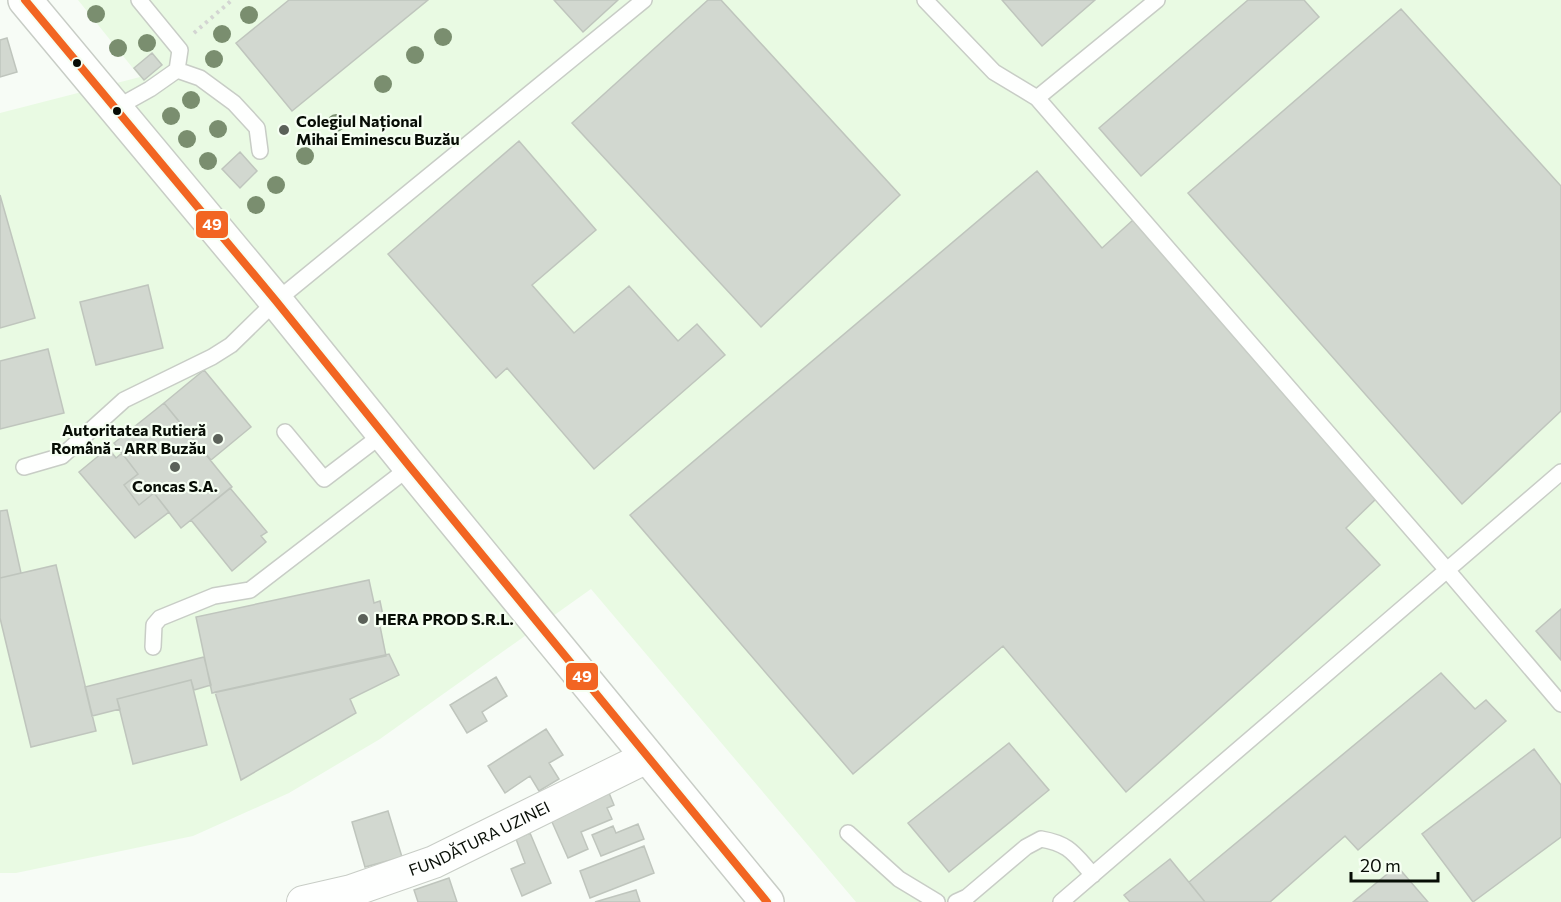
<svg xmlns="http://www.w3.org/2000/svg" width="1561" height="902" font-family="Commissioner,sans-serif">
<style>
.built{fill:#e9fae3}
.building{fill:#d2d8d0;stroke:#bfc5bd;stroke-width:1.5}
.lines{fill:none;stroke-linecap:round;stroke-linejoin:round}
.lane-casing{stroke:#c8cdc6;stroke-width:18}
.street-casing{stroke:#c8cdc6;stroke-width:34}
.primary-casing{stroke:#c8cdc6;stroke-width:36}
.path{stroke:#d3d5d2;stroke-width:4;stroke-dasharray:3 4.5;stroke-linecap:butt}
.lane{stroke:#fefffe;stroke-width:15}
.street{stroke:#fefffe;stroke-width:32}
.primary{stroke:#fefffe;stroke-width:33}
.bus-1-casing{stroke:#f6fff3;stroke-width:12}
.bus-1{stroke:#f26522;stroke-width:8}
.tree{fill:#7a8e6f}
.bus-dot{fill:#070d05;stroke:#f6fff3;stroke-width:2}
.poi-dot{fill:#5b6159;stroke:#f6fff3;stroke-width:2}
.labels{text-anchor:middle;stroke-width:4.5;stroke-linejoin:round;paint-order:stroke}
.poi-label{font-size:16px;font-weight:bold;fill:#070d05;stroke:#f6fff3;text-anchor:start}
.street-label{font-size:16px;fill:#070d05;stroke:#f6fff3}
.line-badge{stroke:#f6fff3;stroke-width:2}
.badge-label{font-size:16px;text-anchor:middle;font-weight:bold;fill:#fff}
</style>
<rect width="100%" height="100%" fill="#f7fcf6"/>
<path class="built" d="M78,0h1483v902h-705l-265,-313 -211,150 -91,54 -96,43 -177,37h-16v-760l140,-36z"/>
<path class="building" d="M289,0h139l-136,111 -56,-68z
M554,0h64l-35,32z
M708,0h13l179,195 -139,132 -189,-204z
M1002,0h93l-53,46z
M1248,0h56l15,17 -178,159 -42,-48z
M1401,9l160,177v225l-99,93 -274,-311z
M7,38l10,34 -17,5v-37z
M152,53l10,12 -18,15 -10,-12z
M519,141l77,89 -64,55 42,48 55,-47 49,55 19,-17 28,31 -131,114 -87,-101 -11,10 -108,-124z
M240,152l17,19 -17,17 -18,-19z
M1037,171l65,77 31,-28 245,277 -32,31 34,37 -254,227 -123,-146 -150,128 -223,-259z
M0,195l35,123 -35,10z
M148,285l15,63 -67,17 -16,-63z
M48,349l16,64 -64,16v-68z
M204,370l47,57 -40,33 -47,-57z
M164,403l68,84 -51,41 -27,-35 -15,12 -15,-20 14,-11 -24,-31z
M108,448l8,10 6,-5 16,21 -14,11 15,20 15,-12 15,19 -34,26 -56,-66z
M230,488l37,44 -6,4 5,6 -34,29 -41,-51z
M7,510l14,63 -21,5v-67z
M56,565l40,166 -65,16 -31,-129v-40z
M369,580l5,23 6,-2 5,24 -5,1 6,30 -174,37 -16,-76z
M1561,609v51l-25,-29z
M389,654l10,21 -49,24 6,14 -115,67 -26,-88z
M204,657l7,28 -17,5 -3,-10 -74,19 3,10 -28,7 -7,-29z
M1441,673l34,36 11,-9 20,21 -148,129 -13,-14 -75,66h-65l-16,-20z
M496,677l11,19 -25,16 5,9 -20,12 -17,-28z
M191,680l16,65 -74,19 -16,-65z
M546,729l17,26 -14,8 10,16 -20,12 -9,-15 -25,17 -17,-27z
M1009,743l40,47 -100,82 -41,-49z
M1534,749l27,36v52l-88,65 -51,-68z
M607,788l7,17 -7,3 5,11 -31,13 7,17 -20,9 -20,-45z
M388,811l14,46 -37,10 -13,-45z
M638,824l6,15 -43,17 -9,-21 21,-9 3,7z
M530,833l21,50 -29,13 -11,-27 14,-6 -9,-24z
M644,846l10,27 -64,25 -10,-27z
M1170,859l35,43h-75l-6,-7z
M1397,866l31,36h-75z
M449,878l8,24h-39l-4,-12z
M636,890l4,12h-45z"/>
<g class="lines">
<defs>
<path id="lane" d="M139,0l41,50 -3,20
M925,0l69,72 43,26 410,472 114,134
M1037,98l120,-98
M116,108l34,-19 27,-19 23,8 34,25 23,25 3,23
M285,432l39,47 59,-45
M24,467l38,-11 62,-56 88,-43 19,-12 45,-44 368,-301
M153,647l1,-22 6,-7 54,-22 36,-6 160,-123
M848,833l51,46 38,23
M956,902l11,-5 59,-50 15,-8c29,5 33,15 52,36
M1061,902l500,-430"/>
<g id="street">
<path id="s1" d="M303,902l48,-11 83,-29 213,-105"/>
</g>
<path id="primary" d="M25,0l251,301 134,166 357,435"/>
</defs>
<use href="#lane" class="lane-casing"/>
<use href="#street" class="street-casing"/>
<use href="#primary" class="primary-casing"/>
<path class="path" d="M194,33l38,-33"/>
<use href="#lane" class="lane"/>
<use href="#street" class="street"/>
<use href="#primary" class="primary"/>
<defs>
<path id="bus-1" d="M25,0l251,301 134,166 357,435"/>
</defs>
<use href="#bus-1" class="bus-1-casing"/>
<use href="#bus-1" class="bus-1"/>
</g>
<g class="tree">
<circle cx="96" cy="14" r="9"/>
<circle cx="249" cy="15" r="9"/>
<circle cx="222" cy="34" r="9"/>
<circle cx="443" cy="37" r="9"/>
<circle cx="147" cy="43" r="9"/>
<circle cx="118" cy="48" r="9"/>
<circle cx="415" cy="55" r="9"/>
<circle cx="214" cy="59" r="9"/>
<circle cx="383" cy="84" r="9"/>
<circle cx="191" cy="100" r="9"/>
<circle cx="171" cy="116" r="9"/>
<circle cx="336" cy="123" r="9"/>
<circle cx="218" cy="129" r="9"/>
<circle cx="187" cy="139" r="9"/>
<circle cx="305" cy="156" r="9"/>
<circle cx="208" cy="161" r="9"/>
<circle cx="276" cy="185" r="9"/>
<circle cx="256" cy="205" r="9"/>
</g>
<g class="bus-dot">
<circle cx="77" cy="63" r="5"/>
<circle cx="117" cy="111" r="5"/>
</g>
<g class="poi-dot">
<circle cx="284" cy="130" r="6"/>
<circle cx="218" cy="439" r="6"/>
<circle cx="175" cy="467" r="6"/>
<circle cx="363" cy="619" r="6"/>
</g>
<g class="labels">
<g class="poi-label">
<text x="296" y="127">Colegiul Național<tspan x="296" dy="18">Mihai Eminescu Buzău</tspan></text>
<text x="206" y="436" text-anchor="end">Autoritatea Rutieră<tspan x="206" dy="18">Română - ARR Buzău</tspan></text>
<text x="175" y="492" text-anchor="middle">Concas S.A.</text>
<text x="375" y="625">HERA PROD S.R.L.</text>
</g>
<g class="street-label">
<text dy="6" stroke="none"><textPath href="#s1" startOffset="188">FUNDĂTURA UZINEI</textPath></text>
</g>
</g>
<g class="line-badge">
<rect x="195" y="210" width="34" height="29" rx="6" fill="#f26522"/>
<rect x="565" y="662" width="34" height="29" rx="6" fill="#f26522"/>
</g>
<g class="badge-label">
<text x="212" y="230">49</text>
<text x="582" y="682">49</text>
</g>
<path d="M1351 872v9h87v-9" fill="none" stroke="#070d05" stroke-width="3"/>
<text x="1360" y="872" font-size="18" fill="#070d05" stroke="#f6fff3" stroke-width="4.5" paint-order="stroke">20 m</text>
</svg>
